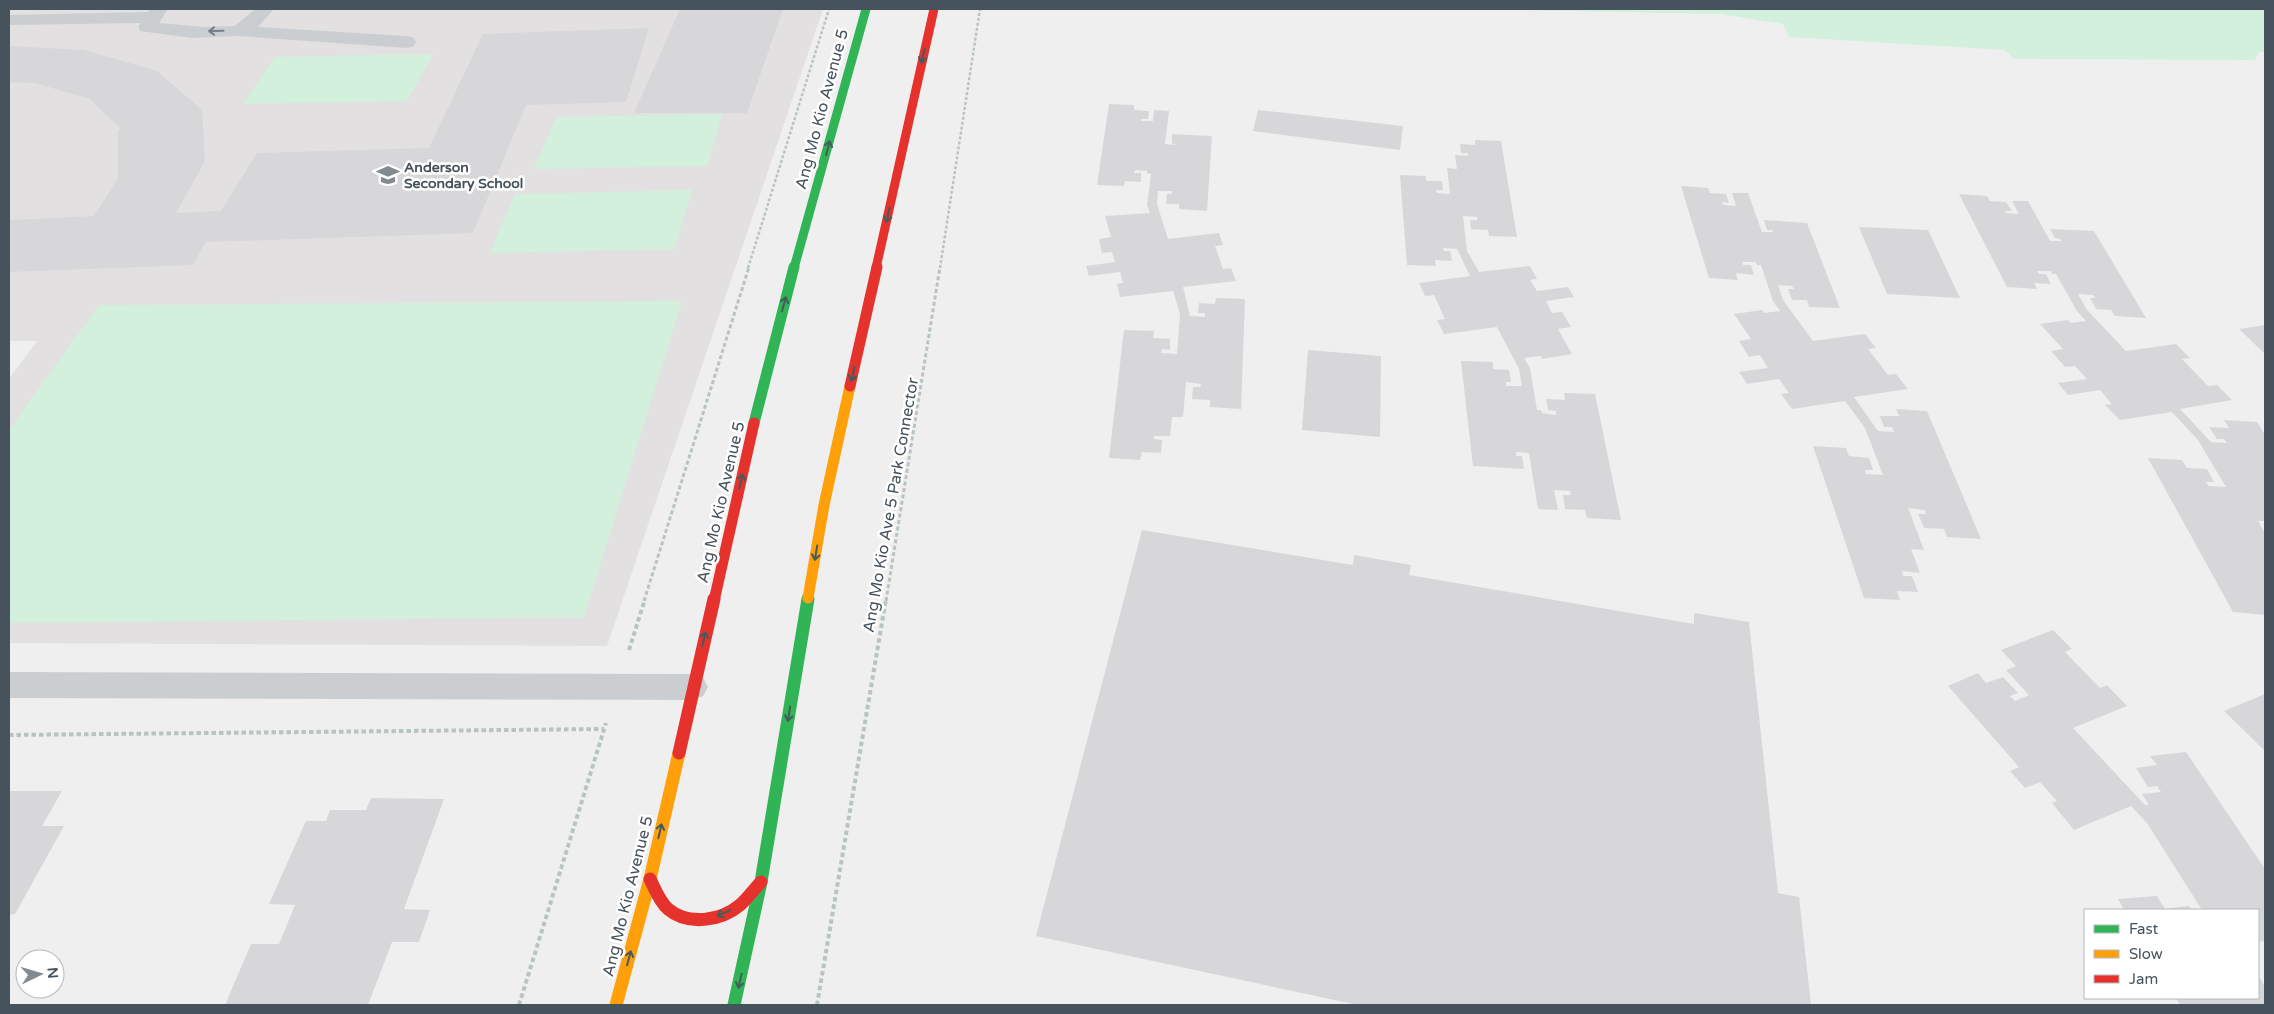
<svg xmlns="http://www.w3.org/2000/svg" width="2274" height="1014" font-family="'Varela Round',sans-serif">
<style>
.education{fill:#e2e0e1}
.green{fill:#d3f0dc}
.building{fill:#d7d7d9}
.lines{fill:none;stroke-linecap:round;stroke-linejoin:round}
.path-far2{stroke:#b8c4c0;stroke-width:2.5;stroke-dasharray:3 2;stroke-linecap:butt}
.path-far1{stroke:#b8c4c0;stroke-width:3;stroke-dasharray:4 2.5;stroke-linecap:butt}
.path{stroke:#b8c4c0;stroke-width:4;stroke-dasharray:4.5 3;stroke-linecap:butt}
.lane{fill:#cbced0;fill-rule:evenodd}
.fast-far2{stroke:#30b455;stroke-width:9}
.fast-far1{stroke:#30b455;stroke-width:11}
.fast{stroke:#30b455;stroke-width:13}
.slow-far1{stroke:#ff9f0a;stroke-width:11}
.slow{stroke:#ff9f0a;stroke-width:13}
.jam-far2{stroke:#e5322d;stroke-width:9}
.jam-far1{stroke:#e5322d;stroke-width:11}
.jam{stroke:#e5322d;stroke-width:13}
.oneway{stroke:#757d85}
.oneway2{stroke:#445c5b}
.labels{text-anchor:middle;stroke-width:5;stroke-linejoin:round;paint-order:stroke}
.far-poi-label{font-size:14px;font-weight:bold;fill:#46525c;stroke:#fff;text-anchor:start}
.street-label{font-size:16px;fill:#46525c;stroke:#fff}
</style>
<rect width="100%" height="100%" fill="#f0efef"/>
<path class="education" d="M9,9h814l-216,637 -598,-3v-264l28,-38h-28z"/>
<path class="green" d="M1467,9h798v43h-6l-4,8 -241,-1 -9,-9 -216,-13 -6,-13 -63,-10z
M433,54l-26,47 -164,3 32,-47z
M722,114l-15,52 -173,3 22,-52z
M692,190l-18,59 -184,4 25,-59z
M682,301l-98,316 -575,6v-193l90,-125z"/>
<path class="building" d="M680,9h103l-36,104h-113z
M649,28l-23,74 -100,3 -53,128 -267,9 -13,23 -184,7v-52l85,-4 24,-38v-48l3,-1 -31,-30 -55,-16 -26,-1v-36l75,4 73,21 45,39 3,51 -29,52 45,-2 36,-58 172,-5 54,-114z
M1109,104l25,1v5l15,1 -1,8h-7v2h12l1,-11 15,1 -4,33 11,1 -4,-2v-9l40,2 -5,75 -28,-2v-5h-13l1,-10h5v-3h-14l-1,13 11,35 51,-6 4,12 -8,1 8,23 8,-1 5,13 -53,6 7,29 15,1v-4h-7l1,-10 16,1 1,-6 29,1 -4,110 -31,-2v-7l-18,-1 1,-12h7l1,-3 -15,-2 -3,35h-11l-2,19h-16v3l8,1 -1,13 -19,-1 -2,8 -31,-2 15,-128 30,1 -1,7 17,1v11l-8,-1 -1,4 16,1 3,-40 -7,-23 -53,6 -3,-13 6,-1 -3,-11 -31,4 -3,-10 29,-4 -3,-10 -10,1 -3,-14 12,-2 -6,-21 45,-3 -3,-8 4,-31 -4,-1v-2l-12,-1 -1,3h7v9l-16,-1 -1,5 -27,-1z
M1258,110l145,16 -3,24 -147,-19z
M1475,140l26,1 16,96 -28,-1 -1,-6 -17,-1 -1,-9h7v-3l-14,-1 4,35 12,21 51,-6 7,13 -7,1 7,11 31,-4 6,10 -28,4 6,12 10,-1 9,15 -13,2 14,25 -30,5 -1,-3 -17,2 6,10 7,42h4l1,3 14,2v-4l-8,-1 -2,-11 19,1 -1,-7 31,1 26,126 -34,-2 -2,-8 -20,-1 -2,-14h8l-1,-4 -16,-1 4,20 -20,-1 -9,-56 -13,-1v4h6l2,13 -51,-3 -12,-105 32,1v7l16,1 2,12h-5v4h16l-3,-17 -22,-42 -53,7 -7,-14 8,-1 -11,-24 -9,1 -6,-13 51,-7 -13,-27 -14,-1 1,3h6l2,10 -17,-1 1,6 -29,-1 -7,-90 26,1v5h16l1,9h-7l1,3 13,1 -3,-26 10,1 -2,-14 13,1v-3h-7l-1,-9 15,1z
M1681,186l27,2 2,5 16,1 3,9 -7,-1 1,3 13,1 -4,-13h16l14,39h11l-1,-2h-5l-3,-10 43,3 33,85 -31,-1 -2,-7h-15l-4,-11h6l-2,-3 -14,-1 5,15 30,41 52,-7 11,14 -8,1 20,26 8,-1 12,15 -54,8 24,34 16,1 -2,-5h-8l-4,-11h19l-3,-7 31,2 54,128 -34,-2 -3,-8 -20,-1 -6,-14h8l-1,-4 -17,-2 16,42 -13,-1 9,24 -18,-2 1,5h9l6,16 -21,-1 3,9 -36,-2 -51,-152 33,2 3,8 20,2 4,12h-8l1,4 17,1 -18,-47 -20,-27 -53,8 -11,-15 8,-1 -10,-14 -32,5 -8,-12 29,-4 -8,-13 -11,2 -10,-16 12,-2 -17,-25 28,-4 2,3 16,-2 -7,-10 -12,-36h-4l-1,-3h-14l1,3h8l3,10 -18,-2 2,7 -29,-2z
M1959,194l28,2 3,5 16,1 6,9h-8l2,2 13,1 -7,-13h16l22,40h12l-2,-2 -5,-1 -5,-9 44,2 52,87 -31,-2 -4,-6 -15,-1 -6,-11h5l-2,-3 -15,-1 9,16 39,41 50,-7 14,14 -8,1 26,27 9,-1 15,15 -52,9 31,33 16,1 -3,-4h-7l-8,-12 20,1 -5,-8 33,2 8,13v86h-7l7,12v82l-32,-3 -85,-154 34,2 5,8 20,1 7,13h-8l3,4 17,1 -28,-47 -26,-28 -52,8 -15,-15 7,-1 -12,-14 -32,5 -10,-12 29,-4 -12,-13 -10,1 -14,-16 12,-2 -23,-25 28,-4 3,3 15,-2 -9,-10 -21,-37h-4l-1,-3h-14l2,3h7l5,10 -17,-1 3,6 -30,-2z
M1859,227l69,3 32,68 -73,-4z
M2265,325v29l-26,-25z
M1308,350l73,6 -1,81 -78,-7z
M1142,530l211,35 1,-10 57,10 -2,10 285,49v-11l55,9 29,271 21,4 12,108h-453l-322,-69z
M2053,630l19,19 -7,3 35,36 7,-3 20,21 -54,22 72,77h4l-7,-11 19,-2 -4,-6 -9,1 -12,-19 21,-3 -7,-9 36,-4 79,117v72l-7,1v-32h-56l-55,-87 -16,-17 -57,24 -22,-27 5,-2 -17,-19 -15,6 -15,-17 9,-4 -71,-81 30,-13 8,10 17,-6 15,16 -8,3 5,5 14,-6 -23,-25 10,-4 -15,-16z
M2265,694v57l-41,-40z
M9,791h53l-20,35h22l-49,88 -6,1z
M371,798l73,1 -40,110 26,1 -11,32h-27l-24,63h-143l26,-61h28l16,-39 -26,-1 37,-83h20l4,-11h36z
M2157,896l8,13 24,-3 3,4h-68l-6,-11z
M2258,975l7,12v18h-85l-4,-7h82z"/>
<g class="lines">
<path class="path-far2" d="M748,268l81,-259
M940,268l40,-259"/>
<path class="path-far1" d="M644,601l105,-334
M886,601l54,-334"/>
<path class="path" d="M629,650l16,-51
M9,735l595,-6
M519,1005l87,-282
M817,1005l69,-406"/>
<path class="lane" d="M150,9h18l-9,14 46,4 30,-1 20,-17h19l-16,18 149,9 7,2 2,4 -2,4 -7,2 -169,-12 -46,2 -52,-7 -2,-4 3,-4 -132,2v-10l139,-3z
M9,672l684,2 10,4 5,9 -5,9 -10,4 -684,-2z"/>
<path class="fast-far2" d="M794,268l72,-259"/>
<path class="fast-far1" d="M754,423l40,-156
M808,601v-3"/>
<path class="fast" d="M734,1005l27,-123 47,-283"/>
<path class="slow-far1" d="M808,598l16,-93 26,-119"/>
<path class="slow" d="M616,1005l34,-126 29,-126"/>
<path class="jam-far2" d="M876,268l58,-259"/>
<path class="jam-far1" d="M850,386l27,-119
M714,601l40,-178"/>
<path class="jam" d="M679,753l35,-154
M650,879c5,10 9,22 18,30 20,17 53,12 72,-4 8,-7 14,-16 21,-23"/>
</g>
<defs><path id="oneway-shaft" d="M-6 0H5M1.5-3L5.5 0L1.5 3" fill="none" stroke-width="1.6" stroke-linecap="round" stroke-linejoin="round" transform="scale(1.25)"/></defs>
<use class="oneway" href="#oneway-shaft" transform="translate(216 31) rotate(179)"/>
<g class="oneway2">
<use href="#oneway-shaft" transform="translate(923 56) rotate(102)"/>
<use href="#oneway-shaft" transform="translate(828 148) rotate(-75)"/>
<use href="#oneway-shaft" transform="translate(888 215) rotate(102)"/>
<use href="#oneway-shaft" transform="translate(784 304) rotate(-75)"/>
<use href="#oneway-shaft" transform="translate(853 374) rotate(102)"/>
<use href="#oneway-shaft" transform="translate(741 481) rotate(-77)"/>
<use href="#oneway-shaft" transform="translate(816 553) rotate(99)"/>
<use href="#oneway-shaft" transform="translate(704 639) rotate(-77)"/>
<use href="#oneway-shaft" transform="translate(789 714) rotate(99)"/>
<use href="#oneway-shaft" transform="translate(660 831) rotate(-77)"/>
<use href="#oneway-shaft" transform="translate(724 913) rotate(156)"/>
<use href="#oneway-shaft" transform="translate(629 958) rotate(-75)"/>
<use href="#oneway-shaft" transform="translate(740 981) rotate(102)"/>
</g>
<defs>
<symbol id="school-bare" viewBox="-9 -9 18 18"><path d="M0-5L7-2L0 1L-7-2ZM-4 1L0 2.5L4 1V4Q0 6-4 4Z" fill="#82898f" stroke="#fff" stroke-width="2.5" paint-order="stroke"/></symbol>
</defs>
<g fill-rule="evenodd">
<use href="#school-bare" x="372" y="159" width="32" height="32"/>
</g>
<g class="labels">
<g class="far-poi-label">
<text x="404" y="172">Anderson<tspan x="404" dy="16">Secondary School</tspan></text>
</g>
<g class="street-label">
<text transform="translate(821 109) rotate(-75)" y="6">Ang Mo Kio Avenue 5</text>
<text transform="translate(720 502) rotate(-77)" y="6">Ang Mo Kio Avenue 5</text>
<text transform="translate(890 505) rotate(-80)" y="6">Ang Mo Kio Ave 5 Park Connector</text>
<text transform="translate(627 896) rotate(-76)" y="6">Ang Mo Kio Avenue 5</text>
</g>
</g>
<rect width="2274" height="1014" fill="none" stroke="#46525c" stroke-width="20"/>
<rect x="2084" y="909" width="175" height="90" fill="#ffffff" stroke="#b5babe"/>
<rect x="2094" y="925" width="25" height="8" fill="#30b455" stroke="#b5babe"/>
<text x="2129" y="934" font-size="15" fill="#46525c">Fast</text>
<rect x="2094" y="950" width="25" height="8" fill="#ff9f0a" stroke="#b5babe"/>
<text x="2129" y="959" font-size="15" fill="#46525c">Slow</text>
<rect x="2094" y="975" width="25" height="8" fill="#e5322d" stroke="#b5babe"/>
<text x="2129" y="984" font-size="15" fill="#46525c">Jam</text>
<g transform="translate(40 974) rotate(85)"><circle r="24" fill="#ffffff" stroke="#b5babe"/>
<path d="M0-4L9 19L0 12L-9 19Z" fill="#82898f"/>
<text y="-8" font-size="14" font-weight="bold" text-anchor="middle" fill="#46525c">N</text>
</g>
</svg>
